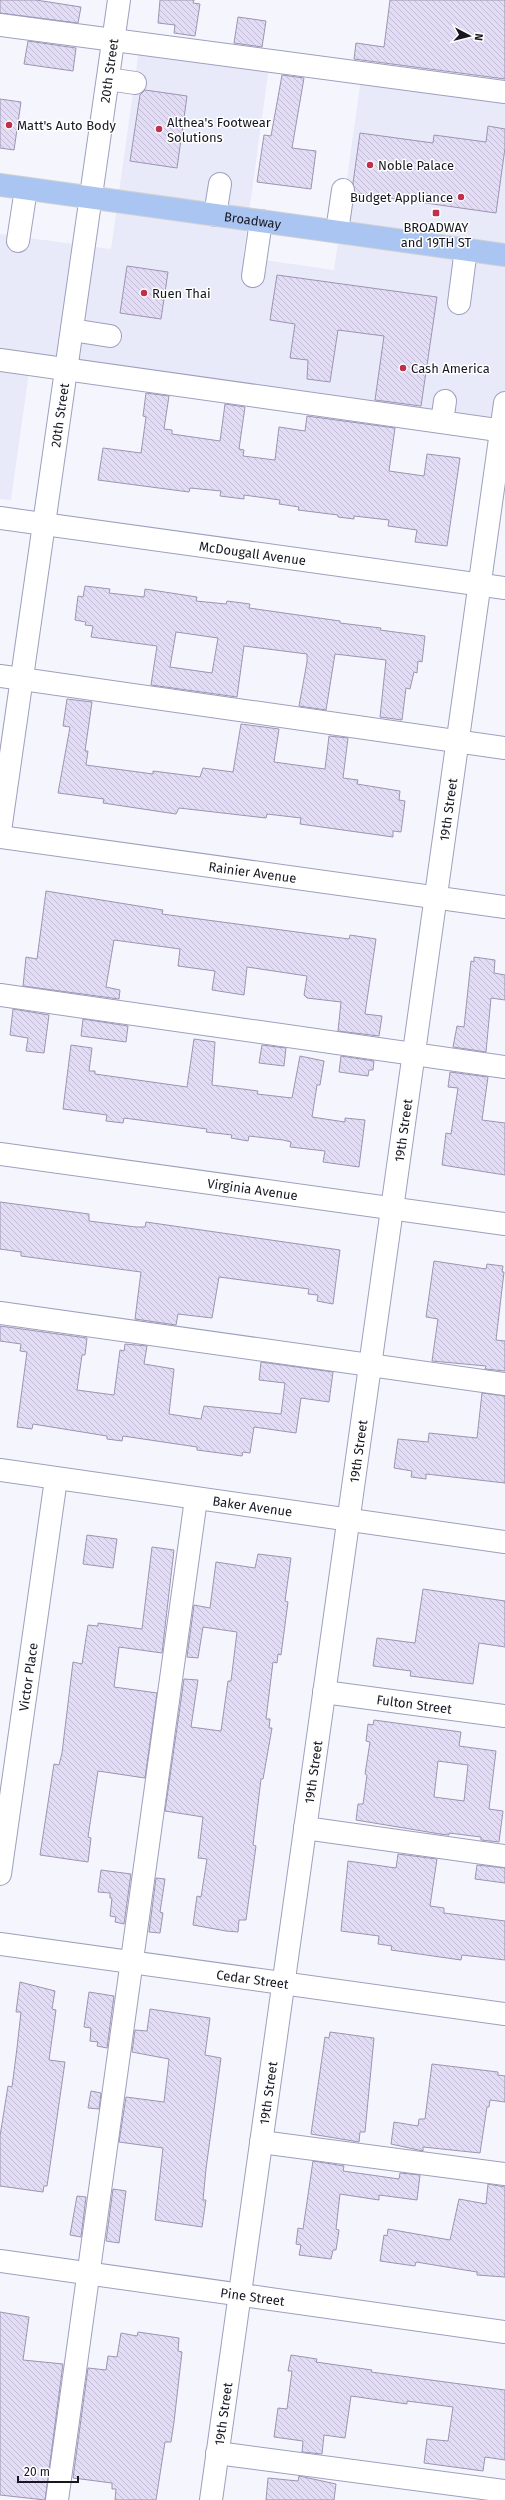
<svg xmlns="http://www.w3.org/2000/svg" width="505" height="2500" font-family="'Fira Sans',sans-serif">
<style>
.built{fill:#e8eafa}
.building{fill:url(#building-back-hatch);stroke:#9d95b1;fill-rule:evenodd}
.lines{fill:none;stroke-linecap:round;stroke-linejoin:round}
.minor-casing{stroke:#9da0bd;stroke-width:24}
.major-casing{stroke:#d0d1d3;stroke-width:24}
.minor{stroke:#fff;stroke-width:22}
.major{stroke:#aac5f1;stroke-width:22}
.poi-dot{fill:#c0304c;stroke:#fff;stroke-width:1.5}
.labels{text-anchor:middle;stroke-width:3;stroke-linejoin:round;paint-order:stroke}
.street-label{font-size:13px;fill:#161721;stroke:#fff}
.poi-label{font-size:13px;fill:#161721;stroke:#fff;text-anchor:start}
</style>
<defs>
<pattern id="building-back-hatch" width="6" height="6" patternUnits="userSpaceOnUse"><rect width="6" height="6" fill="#e3dcf6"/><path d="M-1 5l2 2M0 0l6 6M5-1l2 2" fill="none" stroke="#c2bcd3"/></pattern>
</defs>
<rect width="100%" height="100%" fill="#f5f6fd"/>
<path class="built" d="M139,49l130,18 -26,190 91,13 27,-191 144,20v325l-474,-66 -20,142 -11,-1v-265l111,15z"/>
<path class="building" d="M0,0h36l45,7 -3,16 -78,-10z
M160,0h34l-1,3 7,1 -5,32 -21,-3 1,-8 -17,-2z
M390,0h115v79l-151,-20 2,-16 28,4z
M238,17l28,4 -4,26 -28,-4z
M28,41l48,7 -3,23 -49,-7z
M282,75l22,3 -12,70 24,3 -5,38 -54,-7 7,-47 7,1z
M145,90l42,6 -10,72 -47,-7 10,-66z
M0,99l21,3 -7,48 -14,-2z
M488,126l17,3v19l-9,65 -141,-20 -2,-10 7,-50 73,10 1,-8 52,7z
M127,266l41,6 -7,47 -41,-6z
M277,275l160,22 -16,109 -46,-6 9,-64 -46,-6 -8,52 -23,-3 1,-19 -18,-2 5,-34 -25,-4z
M146,393l23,3 -5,33 8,1v4l48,7 5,-37 20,3 -6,42 5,1 -1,6 32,4 4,-33 26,4 2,-15 88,12 -6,43 35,5 3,-22 33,4 -13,88 -32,-4 2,-12 -29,-4 1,-6 -35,-4v3l-16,-2v-2l-40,-5 1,-3 -20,-3 1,-4 -36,-5v4l-24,-3 1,-5 -31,-3 -1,4 -91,-12 5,-32 38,5 5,-36 -3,-1z
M85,586l25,3 -1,4 35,4 1,-8 52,8 -1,4 30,3 1,-3 23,3 -1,4 91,13v2l41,5 -1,2 45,6 -3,26 -4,-1 -1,12 -3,-1 -4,17 -4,-1 -4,32 -22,-3 6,-57 -51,-6 -9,56 -27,-4 8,-44v-8l-63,-8 -7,51 -86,-12 6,-39 -66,-9 2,-11 -8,-1 1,-3 -11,-2 3,-24 5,1zM176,632l42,6 -6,35 -42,-6z
M67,699l25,3 -7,49h3l-2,14 67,9v-3l47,6 3,-9 30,4 8,-48 38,5 -5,33 51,7 4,-33 19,2 -5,40 15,2 -1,4 43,7 -1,9 6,1 -4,31 -8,-1v6l-93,-13 1,-6 -34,-4 -1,4 -87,-10 -3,6 -73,-11 1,-4 -46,-6 12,-66 -7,-1z
M46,891l117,19 -1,4 187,25 1,-4 26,4 -11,75 17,2 -3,20 -41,-5 3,-29 -34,-4 -3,-3 3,-19 -60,-9 -3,28 -32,-5 3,-19 -37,-5 2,-17 -66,-9 -8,47 14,3 -1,9 -96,-13 3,-29 11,2z
M474,957l21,3 -1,13 11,2v25l-14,-2 -5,54 -33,-5 4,-21 7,1 7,-66 3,1z
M13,1009l36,6 -5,38 -18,-2 2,-13 -18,-3z
M83,1019l45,7 -2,16 -45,-6z
M194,1039l21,3 -3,43 46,6 -1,3 35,4 8,-42 24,5 -4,24h-3l-5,32 33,5v-4l20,2 -6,47 -36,-5 2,-11 -35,-4 1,-5 -8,-2 -34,-4 -1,5 -17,-3 1,-3 -26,-3 1,-3 -83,-11 -1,5 -17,-2 1,-6 -44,-6 8,-64 21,3 -3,23h6v3l92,13z
M262,1045l24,3 -2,18 -25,-3z
M341,1056l33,5 -1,9h-4l-1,6 -29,-4z
M450,1072l38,5 -6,43 23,3v52l-63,-10 4,-32 5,1 7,-46 -10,-1z
M0,1202l89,12v7l47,6h9l1,-5 194,28 -7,54 -16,-3 1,-6 -10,-1 1,-5 -90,-12 -7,41 -34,-4 -2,11 -41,-6 6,-47 -120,-16v-4l-21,-3z
M434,1261l52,8 1,-5 16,2 -1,6h2l-8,68 9,1v30l-20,-2 1,-3 -54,-5 6,-42 -12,-2z
M0,1326l87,12 -2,17h-3l-5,35 37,5 6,-45 4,1 1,-7 22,2 -3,18 30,5 -5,45 32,5 3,-13 77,8 4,-31 -26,-3 2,-18 72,10 -4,30 -28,-4 -5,35 -42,-6 -4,26 -7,-1 -1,4 -45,-6v-3l-74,-11 -1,5 -15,-2v-3l-74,-12 -1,5 -15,-2 10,-75 -7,-1 1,-7 -21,-3z
M482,1393l23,3v87l-79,-9v5l-15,-2 1,-6 -18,-3 4,-29 30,3 1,-9 48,5z
M87,1535l30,4 -4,29 -30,-4z
M152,1547l22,3 -12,103 -43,-6 -5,40 43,6 -12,85 -47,-7 -10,66 3,1 -3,24 -48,-7 14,-91 5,1 3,-12 11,-91 9,2 6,-39 10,1v-3l44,6z
M258,1554l33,4 -6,43 3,1 -7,53 -3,-1 -1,9 -4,-1 -7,57h4l-1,9h3l-9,51h-2l-8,66 3,1 -10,74h-7l-1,12 -12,-1 -33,-6 4,-29 4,1 6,-38 -9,-1 5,-41 -38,-6 19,-132 14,1 -7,47 30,4 7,-50h3l6,-49 -34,-5 -5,31 -11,-1 7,-52 16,3 6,-46 39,6z
M423,1589l82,12v46l-26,-4 -6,41 -63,-8 1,-5 -38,-5 4,-28 38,5z
M374,1720l87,12 -2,14 37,5 -7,58 14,2 -4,31 -18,-2v-3l-32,-4v2l-9,-1 -84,-14 2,-16h5l4,-29 -2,-1 5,-32 -4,-1 2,-17 5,1zM438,1761l30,4 -4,36 -30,-4z
M398,1854l39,5 -7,47 14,2v5l61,8v39l-43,-5 -1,5 -70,-10 1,-4 -14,-2 1,-8 -38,-5 7,-70 48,7z
M477,1865l28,3v15l-30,-4z
M101,1870l30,4 -7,50 -9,-2 1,-5 -6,-1 2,-18h-2v-5l-12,-1z
M156,1878l9,1 -5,33 3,1 -3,20 -11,-1z
M20,1982l35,9 -3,18 4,1 -7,50 16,2 -14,97 -4,27h-3l-1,6 -43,-6v-50l8,-50 4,1 5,-39 4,-36h-5z
M89,1992l25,4 -7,52 -10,-2 1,-4 -8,-1 1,-13 -7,-1z
M150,2009l60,9 -5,37 16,3 -15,111 -3,31h3l-4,27 -47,-7 8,-72 -44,-6 7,-45 38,5 5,-43 -37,-7 3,-22 12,1z
M330,2032l44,6 -9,94h-5l-1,10 -48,-8 14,-97 4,1z
M432,2064l66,8v3l7,1v26l-15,-2 -1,7h-2l-7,46 -57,-6v4l-32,-7 3,-22 24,4 1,-7h6z
M91,2091l10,2 -2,16 -11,-1z
M313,2161l31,5 -1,5 56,8 1,-6 20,2 -3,25 -38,-5v5l-39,-6 -4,35 3,1 -3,20h-3l-2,9 -32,-4 2,-10 -5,-1 2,-16 5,1z
M488,2184l17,3v90l-28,-2v-3l-61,-10 -1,4 -35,-5 4,-26 3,1 1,-7 62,11 9,-41 27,5z
M113,2189l13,2 -7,52 -13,-2z
M77,2196l9,1 -5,40 -11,-2z
M0,2312l29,5 -6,43 40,4 -18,136 -45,-5z
M138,2332l41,6 -1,13 4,1 -8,70 -3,20h-6l-9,58h-41l1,-11h-4v-6l-39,-5 15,-110 18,2 2,-14 9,1 4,-24 16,3z
M291,2355l26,4 -1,3 56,8 -1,2 134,18v70l-20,-3 -2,14 -59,-8 3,-24 21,2 5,-34 -46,-6v3l-56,-8 -6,42 -21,-3 -2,19 -20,-2 1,-11 -29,-4 4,-29 9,1 5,-38h-4z
M299,2476l37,8 -2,16h-68l2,-22 30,3z"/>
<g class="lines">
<defs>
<g id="minor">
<path d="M0,25l505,67"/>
<path d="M108,79l27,4"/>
<path d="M215,215l5,-31"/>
<path d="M337,231l6,-41"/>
<path d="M18,241l8,-52"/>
<path d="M253,276l8,-55"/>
<path d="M459,303l7,-54"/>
<path d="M72,330l38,6"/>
<path d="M0,360l505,71"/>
<path d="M442,422l3,-21"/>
<path id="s1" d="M0,518l505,70"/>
<path d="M0,676l505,72"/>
<path id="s2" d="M0,831l119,-831"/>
<path id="s3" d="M0,837l505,70"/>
<path d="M0,995l505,72"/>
<path id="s4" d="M0,1154l505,70"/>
<path d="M0,1313l505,71"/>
<path id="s5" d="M0,1470l505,72"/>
<path id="s6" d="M324,1692l181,24"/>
<path d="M305,1828l200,28"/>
<path id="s7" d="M0,1874l56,-395"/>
<path id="s8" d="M0,1944l505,70"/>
<path d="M261,2142l244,32"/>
<path id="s9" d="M0,2261l505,71"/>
<path d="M217,2453l288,38"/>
<path d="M57,2500l139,-1001"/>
<path id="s10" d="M211,2500l294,-2097"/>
</g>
<g id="major">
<path id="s11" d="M0,185l505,70"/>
</g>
</defs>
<use href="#minor" class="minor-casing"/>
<use href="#major" class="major-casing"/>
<use href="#minor" class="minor"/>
<use href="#major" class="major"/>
</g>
<g class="poi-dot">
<circle cx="9" cy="125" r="4"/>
<circle cx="159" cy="129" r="4"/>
<circle cx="370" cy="165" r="4"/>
<circle cx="461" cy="197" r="4"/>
<rect x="432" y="209" width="8" height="8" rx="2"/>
<circle cx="144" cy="293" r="4"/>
<circle cx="403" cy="368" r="4"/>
</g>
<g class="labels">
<g class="street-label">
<text dy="5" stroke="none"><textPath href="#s2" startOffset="768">20th Street</textPath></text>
<text dy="5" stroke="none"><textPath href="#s11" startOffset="255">Broadway</textPath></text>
<text dy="5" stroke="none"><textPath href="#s2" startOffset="420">20th Street</textPath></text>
<text dy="5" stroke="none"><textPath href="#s1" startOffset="255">McDougall Avenue</textPath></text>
<text dy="5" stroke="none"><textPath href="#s10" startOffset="1707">19th Street</textPath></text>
<text dy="5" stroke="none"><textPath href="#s3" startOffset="255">Rainier Avenue</textPath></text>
<text dy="5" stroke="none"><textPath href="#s10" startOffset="1383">19th Street</textPath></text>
<text dy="5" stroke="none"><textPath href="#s4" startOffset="255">Virginia Avenue</textPath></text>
<text dy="5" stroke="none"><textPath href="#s10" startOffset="1059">19th Street</textPath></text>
<text dy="5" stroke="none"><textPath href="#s5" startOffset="255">Baker Avenue</textPath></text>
<text dy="5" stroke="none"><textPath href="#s7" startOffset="199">Victor Place</textPath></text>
<text dy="5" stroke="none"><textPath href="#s6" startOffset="91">Fulton Street</textPath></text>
<text dy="5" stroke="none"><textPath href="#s10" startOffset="735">19th Street</textPath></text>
<text dy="5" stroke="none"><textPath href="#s8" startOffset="255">Cedar Street</textPath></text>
<text dy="5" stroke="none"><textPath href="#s10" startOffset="411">19th Street</textPath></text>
<text dy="5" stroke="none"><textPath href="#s9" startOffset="255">Pine Street</textPath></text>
<text dy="5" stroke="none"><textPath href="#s10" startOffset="87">19th Street</textPath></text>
</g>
<g class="poi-label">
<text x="167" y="127">Althea's Footwear<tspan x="167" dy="15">Solutions</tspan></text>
<text x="17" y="130">Matt's Auto Body</text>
<text x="378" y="170">Noble Palace</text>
<text x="453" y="202" text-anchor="end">Budget Appliance</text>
<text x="436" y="232" text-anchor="middle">BROADWAY<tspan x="436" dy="15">and 19TH ST</tspan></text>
<text x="152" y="298">Ruen Thai</text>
<text x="411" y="373">Cash America</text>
</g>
</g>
<g transform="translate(469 36) rotate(97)" stroke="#ffffff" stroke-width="3" paint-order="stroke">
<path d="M0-3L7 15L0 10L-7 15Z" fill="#161721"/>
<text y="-6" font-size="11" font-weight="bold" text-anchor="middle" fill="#161721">N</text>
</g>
<path d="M18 2476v6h60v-6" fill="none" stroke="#161721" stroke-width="2"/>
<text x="24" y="2476" font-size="12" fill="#161721" stroke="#ffffff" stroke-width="3" paint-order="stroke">20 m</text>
</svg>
